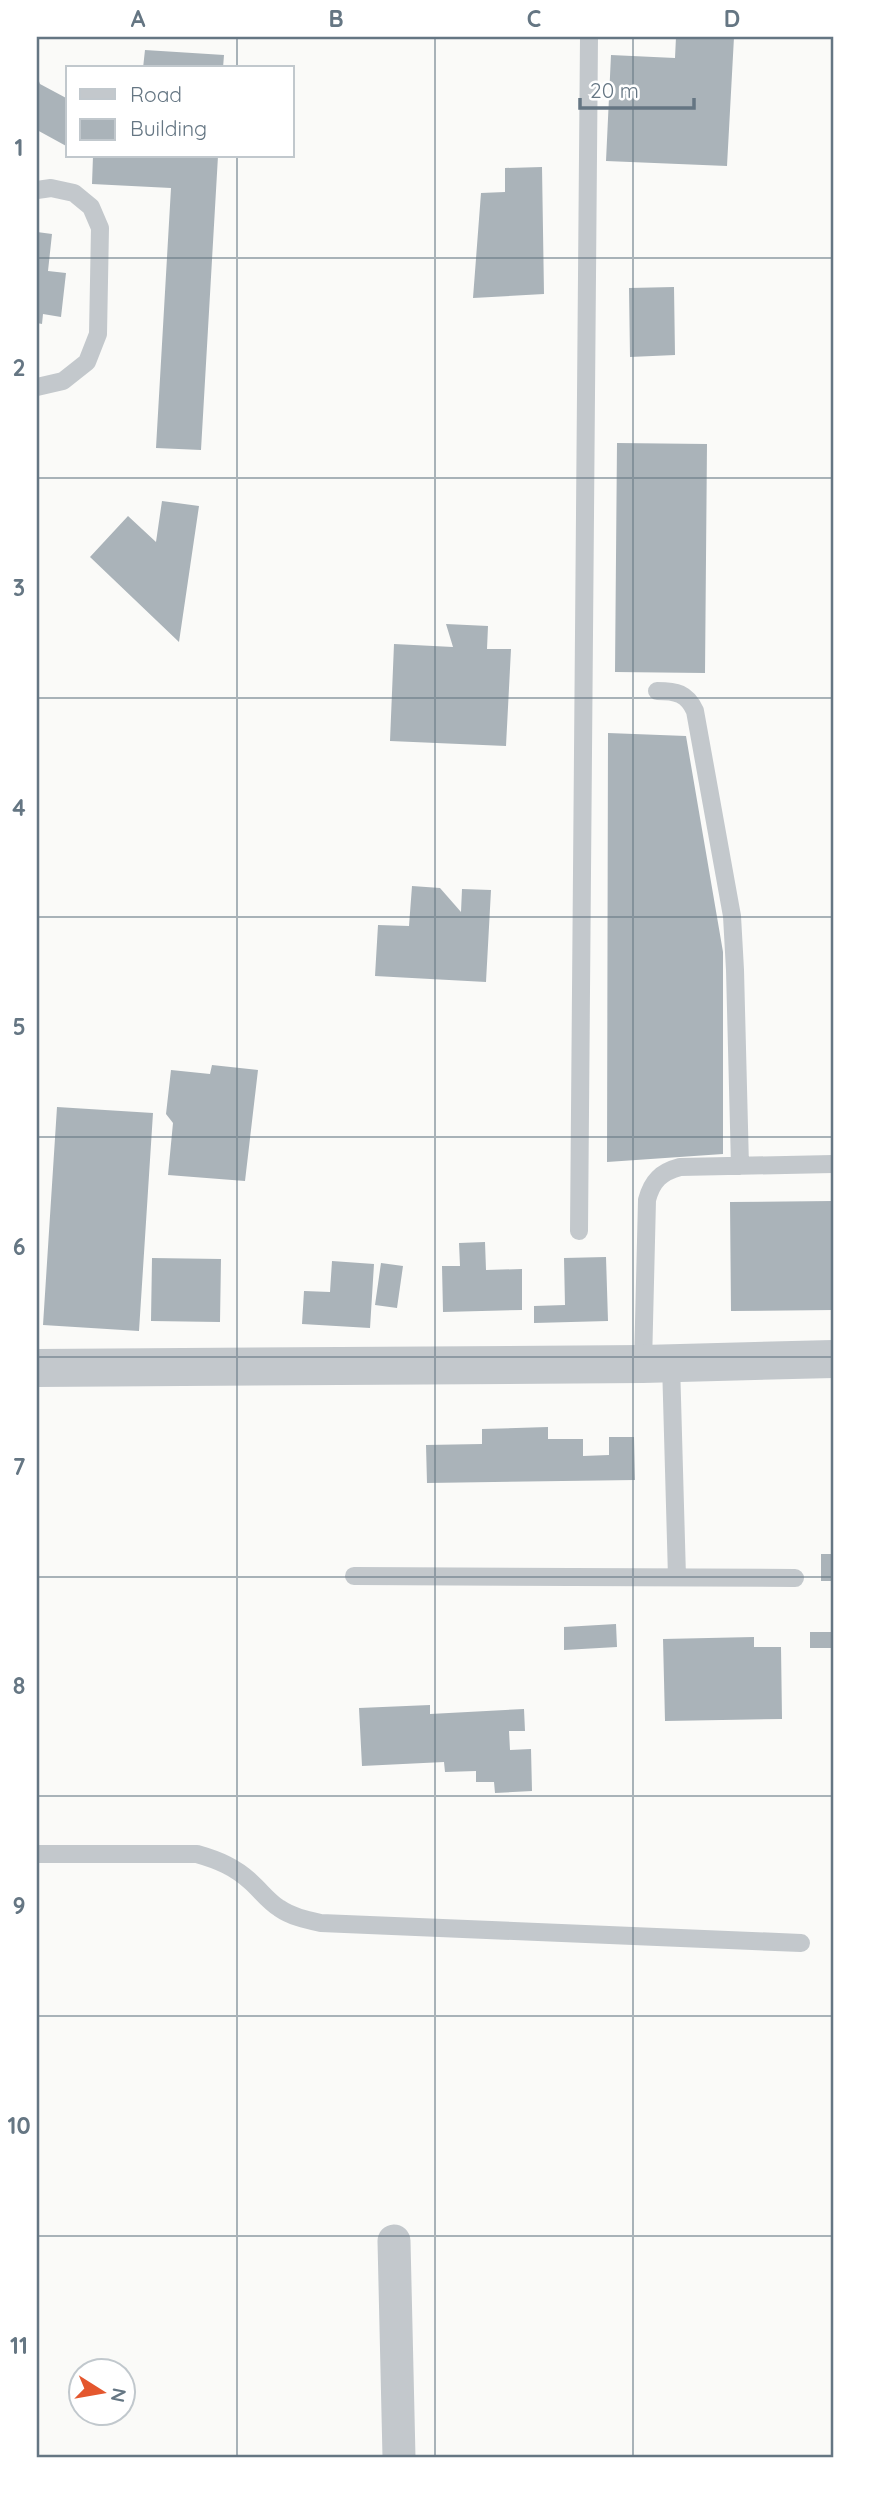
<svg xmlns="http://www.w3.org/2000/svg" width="870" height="2494" font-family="Quicksand,sans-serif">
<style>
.building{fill:#aab3b9}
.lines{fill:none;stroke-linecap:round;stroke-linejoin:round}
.service{stroke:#c3c8cc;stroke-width:18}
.minor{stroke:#c3c8cc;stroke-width:33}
.tertiary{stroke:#c3c8cc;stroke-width:38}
.grid{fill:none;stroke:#657683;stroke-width:2;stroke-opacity:0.55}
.neatline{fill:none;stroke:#657683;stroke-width:2.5}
.grid-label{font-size:23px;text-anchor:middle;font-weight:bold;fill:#657683}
</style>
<rect width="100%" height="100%" fill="#fafaf8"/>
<path class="building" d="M676,37h58l-7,129 -121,-5 5,-106 64,3z
M145,50l79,5 -1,13h-80z
M37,76l3,8 28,15v48l-31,-17z
M93,156h125l-17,294 -45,-2 15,-260 -79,-4z
M542,167l2,127 -71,4 8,-105 24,-1v-24z
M37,232l15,2 -4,37 18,2 -5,44 -18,-3 -1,10 -5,-1z
M674,287l1,68 -45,2 -1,-69z
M617,443l90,1 -2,229 -90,-1z
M162,501l37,5 -20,136 -89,-85 38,-41 28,26z
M446,624l42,2 -1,23h24l-5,97 -116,-5 4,-97 59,3z
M608,733l78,3 37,216v202l-116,8z
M412,886l28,2 21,24 1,-23 29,1 -5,92 -111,-6 3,-51 31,1z
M212,1065l46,5 -13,111 -77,-6 5,-52 -7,-9 5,-44 39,4z
M57,1107l96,6 -14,218 -96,-6z
M833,1201v109l-102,1 -1,-109z
M485,1242l1,28 36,-1v41l-79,2 -1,-46h18l-1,-23z
M606,1257l2,64 -74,2v-17l31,-1 -1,-47z
M152,1258l69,1 -1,63 -69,-1z
M332,1261l42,3 -4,64 -68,-4 2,-33 26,1z
M381,1263l22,3 -6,42 -22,-3z
M548,1427v12h35v17l26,-1v-18h25l1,43 -208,3 -1,-38 56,-1v-15z
M821,1554h12v27h-12z
M616,1624l1,23 -53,3v-23z
M810,1632h23v16h-23z
M754,1637v10h27l1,72 -117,2 -2,-82z
M430,1705v9l94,-5 1,22h-16l1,19 21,-1 1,42 -37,2 -1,-11h-18v-11l-31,1 -1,-10 -82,4 -3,-58z"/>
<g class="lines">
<path class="service" d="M37,190l14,-2 23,5 17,14 9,21 -2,106 -11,28 -24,19 -26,6
M657,691c19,0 30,2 38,20l37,205 3,54 5,196
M579,1231l10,-1194
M671,1363l6,214
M643,1364l4,-164c5,-19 14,-28 33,-33l153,-3
M354,1576l441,2
M37,1854h160c21,6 38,13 54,28 10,9 17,19 28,26 13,9 28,12 42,15l480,20"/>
<path class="minor" d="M394,2241l5,216"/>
<path class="tertiary" d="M37,1368l606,-4 190,-5"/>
</g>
<path class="grid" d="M237,37v31M435,37v2420M633,37v2420M237,156v2301M37,258h796M37,478h796M37,698h796M37,917h796M37,1137h796M37,1357h796M37,1577h796M37,1796h796M37,2016h796M37,2236h796"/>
<rect width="870" height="2494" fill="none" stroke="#ffffff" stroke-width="77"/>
<rect x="66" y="66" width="228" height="91" fill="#ffffff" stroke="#c1c8cd" stroke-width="2"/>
<rect x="80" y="89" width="35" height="10" fill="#c3c8cc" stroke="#c1c8cd" stroke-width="2"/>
<text x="130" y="102" font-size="21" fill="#657683">Road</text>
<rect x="80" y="119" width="35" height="21" fill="#aab3b9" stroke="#c1c8cd" stroke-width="2"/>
<text x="130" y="136" font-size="21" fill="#657683">Building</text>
<g transform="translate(102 2392) rotate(101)"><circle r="33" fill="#ffffff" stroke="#c1c8cd" stroke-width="2"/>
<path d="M0-5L12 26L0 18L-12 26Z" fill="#e4572e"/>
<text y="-10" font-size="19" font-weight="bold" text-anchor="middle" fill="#657683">N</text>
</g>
<path d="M580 98v10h114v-10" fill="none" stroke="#657683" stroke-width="3.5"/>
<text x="590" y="98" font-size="21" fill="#657683" stroke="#ffffff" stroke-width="5" paint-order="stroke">20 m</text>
<rect x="38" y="38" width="794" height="2418" class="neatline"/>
<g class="grid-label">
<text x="138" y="27">A</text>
<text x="336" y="27">B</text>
<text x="534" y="27">C</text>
<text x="732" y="27">D</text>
<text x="19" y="156">1</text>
<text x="19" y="376">2</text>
<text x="19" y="596">3</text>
<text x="19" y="816">4</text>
<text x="19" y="1035">5</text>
<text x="19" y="1255">6</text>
<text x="19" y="1475">7</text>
<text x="19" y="1694">8</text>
<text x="19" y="1914">9</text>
<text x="19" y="2134">10</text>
<text x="19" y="2354">11</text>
</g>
</svg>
